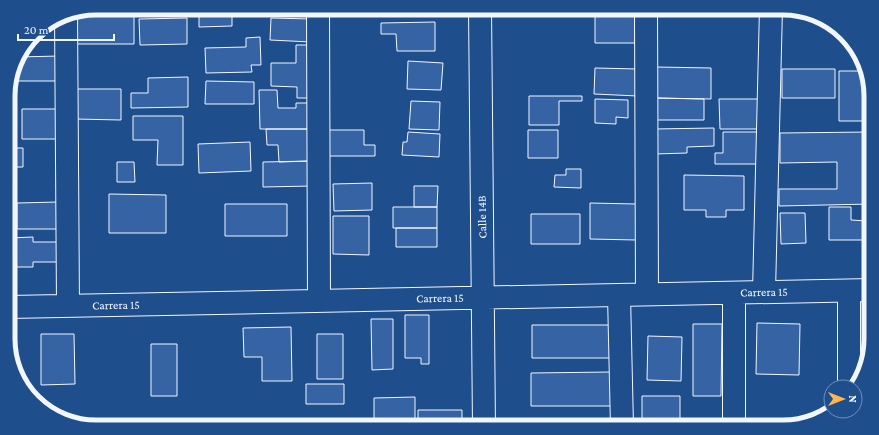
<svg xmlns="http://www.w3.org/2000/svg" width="879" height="435" font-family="'Crimson Pro',serif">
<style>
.building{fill:#3563a3;stroke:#f2f6ff}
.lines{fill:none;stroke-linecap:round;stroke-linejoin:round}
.minor-casing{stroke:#f2f6ff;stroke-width:24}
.minor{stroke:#1f4e8c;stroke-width:22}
.labels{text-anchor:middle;stroke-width:3;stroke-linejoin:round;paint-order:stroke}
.street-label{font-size:12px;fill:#f2f6ff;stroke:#1f4e8c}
.rim{fill:none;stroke:#f2f6ff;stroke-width:5}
</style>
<rect width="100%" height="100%" fill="#1f4e8c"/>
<path class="building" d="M96,8h38v36h-57v-32z
M199,8h54v6l-21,1v11l-33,1z
M591,8h44v7h-44z
M652,8h38v5l-38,1z
M595,15h40v28h-40z
M187,18v26l-47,1 -1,-26z
M271,18l41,1 -1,23 -41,-2z
M435,22v29h-38l-1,-17h-15v-11z
M260,37l1,28h-10l1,7 -46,1 -1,-25 41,-1v-9z
M296,45h13v53h-12v-11l-26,-1v-23h25z
M60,56v25h-49l6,-24z
M408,61l35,2 -2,27 -34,-1z
M656,67l55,1v31l-56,-1z
M595,68l44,1 -1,27 -44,-2z
M782,69h53v29h-53z
M839,71h25l6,14v15h-3v21h-28z
M188,77v30l-57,1v-15h17v-15z
M206,81l48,1v22h-49z
M76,89h45v31l-46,-1z
M259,90h18l1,18h18v-5h14l1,26h-51z
M529,96h53v5h-23v24h-30z
M655,98l49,1v21h-49z
M595,99l33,1v18l-12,-1v7l-21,-1z
M719,99h44v30h-43z
M411,101l29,1 -1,28 -30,-1z
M22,109h38v30h-38z
M133,116h50v49h-26l1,-25h-25z
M714,128v18l-27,1v6l-32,1 -1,-25z
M266,129h45v32l-32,1 -1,-17h-11z
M327,130h37v15h11v11h-48z
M528,130h30v28h-30z
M408,132l32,2 -1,23 -37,-2 1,-13h4z
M723,132h37v32h-45v-11h8z
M870,132l1,72 -92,2v-17h58v-27l-57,1v-30z
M250,142l1,29 -52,2 -1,-29z
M8,148h15v19h-15z
M311,161l1,25 -49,1v-25z
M117,162h17l1,20h-18z
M566,169h15v19l-27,-1 1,-12h11z
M684,175l60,1v34h-18v7h-20v-7h-22z
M372,183v27l-38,1 -1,-27z
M414,186h24l-1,21h-23z
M109,194l57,1v38h-57z
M58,202l1,27h-42v-26z
M590,203l46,1v36l-46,-1z
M225,204h62v32h-62z
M393,207h44v21h-44z
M829,207h22v13l17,1v-12h3v31h-42z
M780,213h25l1,30 -25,1z
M531,214h49v30h-49z
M333,216h36v39l-36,-1z
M396,228h41v19h-41z
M33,237v5h27v20h-27v5h-24v-29z
M405,315h24v49h-8v-6h-16z
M371,319h22v50l-21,1z
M757,323l43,1 -1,51 -43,-1z
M693,324h29l-1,72h-28z
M532,325h78v33h-78z
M291,327l1,54h-30v-24h-18l-1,-29z
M41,334h33l1,50 -34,1z
M317,334h26v45h-26z
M648,336l34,1 -1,44 -34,-1z
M151,344h26v52h-26z
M611,372v34h-80v-33z
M306,384h38v20h-38z
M642,396h38v24h-38z
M415,397v28h-41v-27z
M418,410h44v17h-44z"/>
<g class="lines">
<defs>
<path id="minor" d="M318,8l1,293
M480,8l4,419
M646,8l1,286
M66,14l2,292
M849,291v96
M764,292l7,-284
M734,293v134
M619,295l3,132
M9,307l862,-17"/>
</defs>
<use href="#minor" class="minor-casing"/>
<use href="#minor" class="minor"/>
</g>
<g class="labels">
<g class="street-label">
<text transform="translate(482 217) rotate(-91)" y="4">Calle 14B</text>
<text transform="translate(764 292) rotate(-1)" y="4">Carrera 15</text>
<text transform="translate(440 298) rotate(-1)" y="4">Carrera 15</text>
<text transform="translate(116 305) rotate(-1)" y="4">Carrera 15</text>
</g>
</g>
<path d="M0 0H879V435H0ZM96 15H783A81 81 0 0 1 864 96V339A81 81 0 0 1 783 420H96A81 81 0 0 1 15 339V96A81 81 0 0 1 96 15Z" fill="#1f4e8c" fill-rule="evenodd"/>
<path class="rim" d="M96 15H783A81 81 0 0 1 864 96V339A81 81 0 0 1 783 420H96A81 81 0 0 1 15 339V96A81 81 0 0 1 96 15Z"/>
<g transform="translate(843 399) rotate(90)"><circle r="19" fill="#1f4e8c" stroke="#7391ba"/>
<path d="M0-3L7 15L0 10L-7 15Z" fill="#ffb74d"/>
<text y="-6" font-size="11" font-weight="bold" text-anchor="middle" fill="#f2f6ff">N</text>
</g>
<path d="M18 34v6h96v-6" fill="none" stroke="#f2f6ff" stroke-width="2"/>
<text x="24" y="34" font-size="12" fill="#f2f6ff" stroke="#1f4e8c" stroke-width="3" paint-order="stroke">20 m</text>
</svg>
